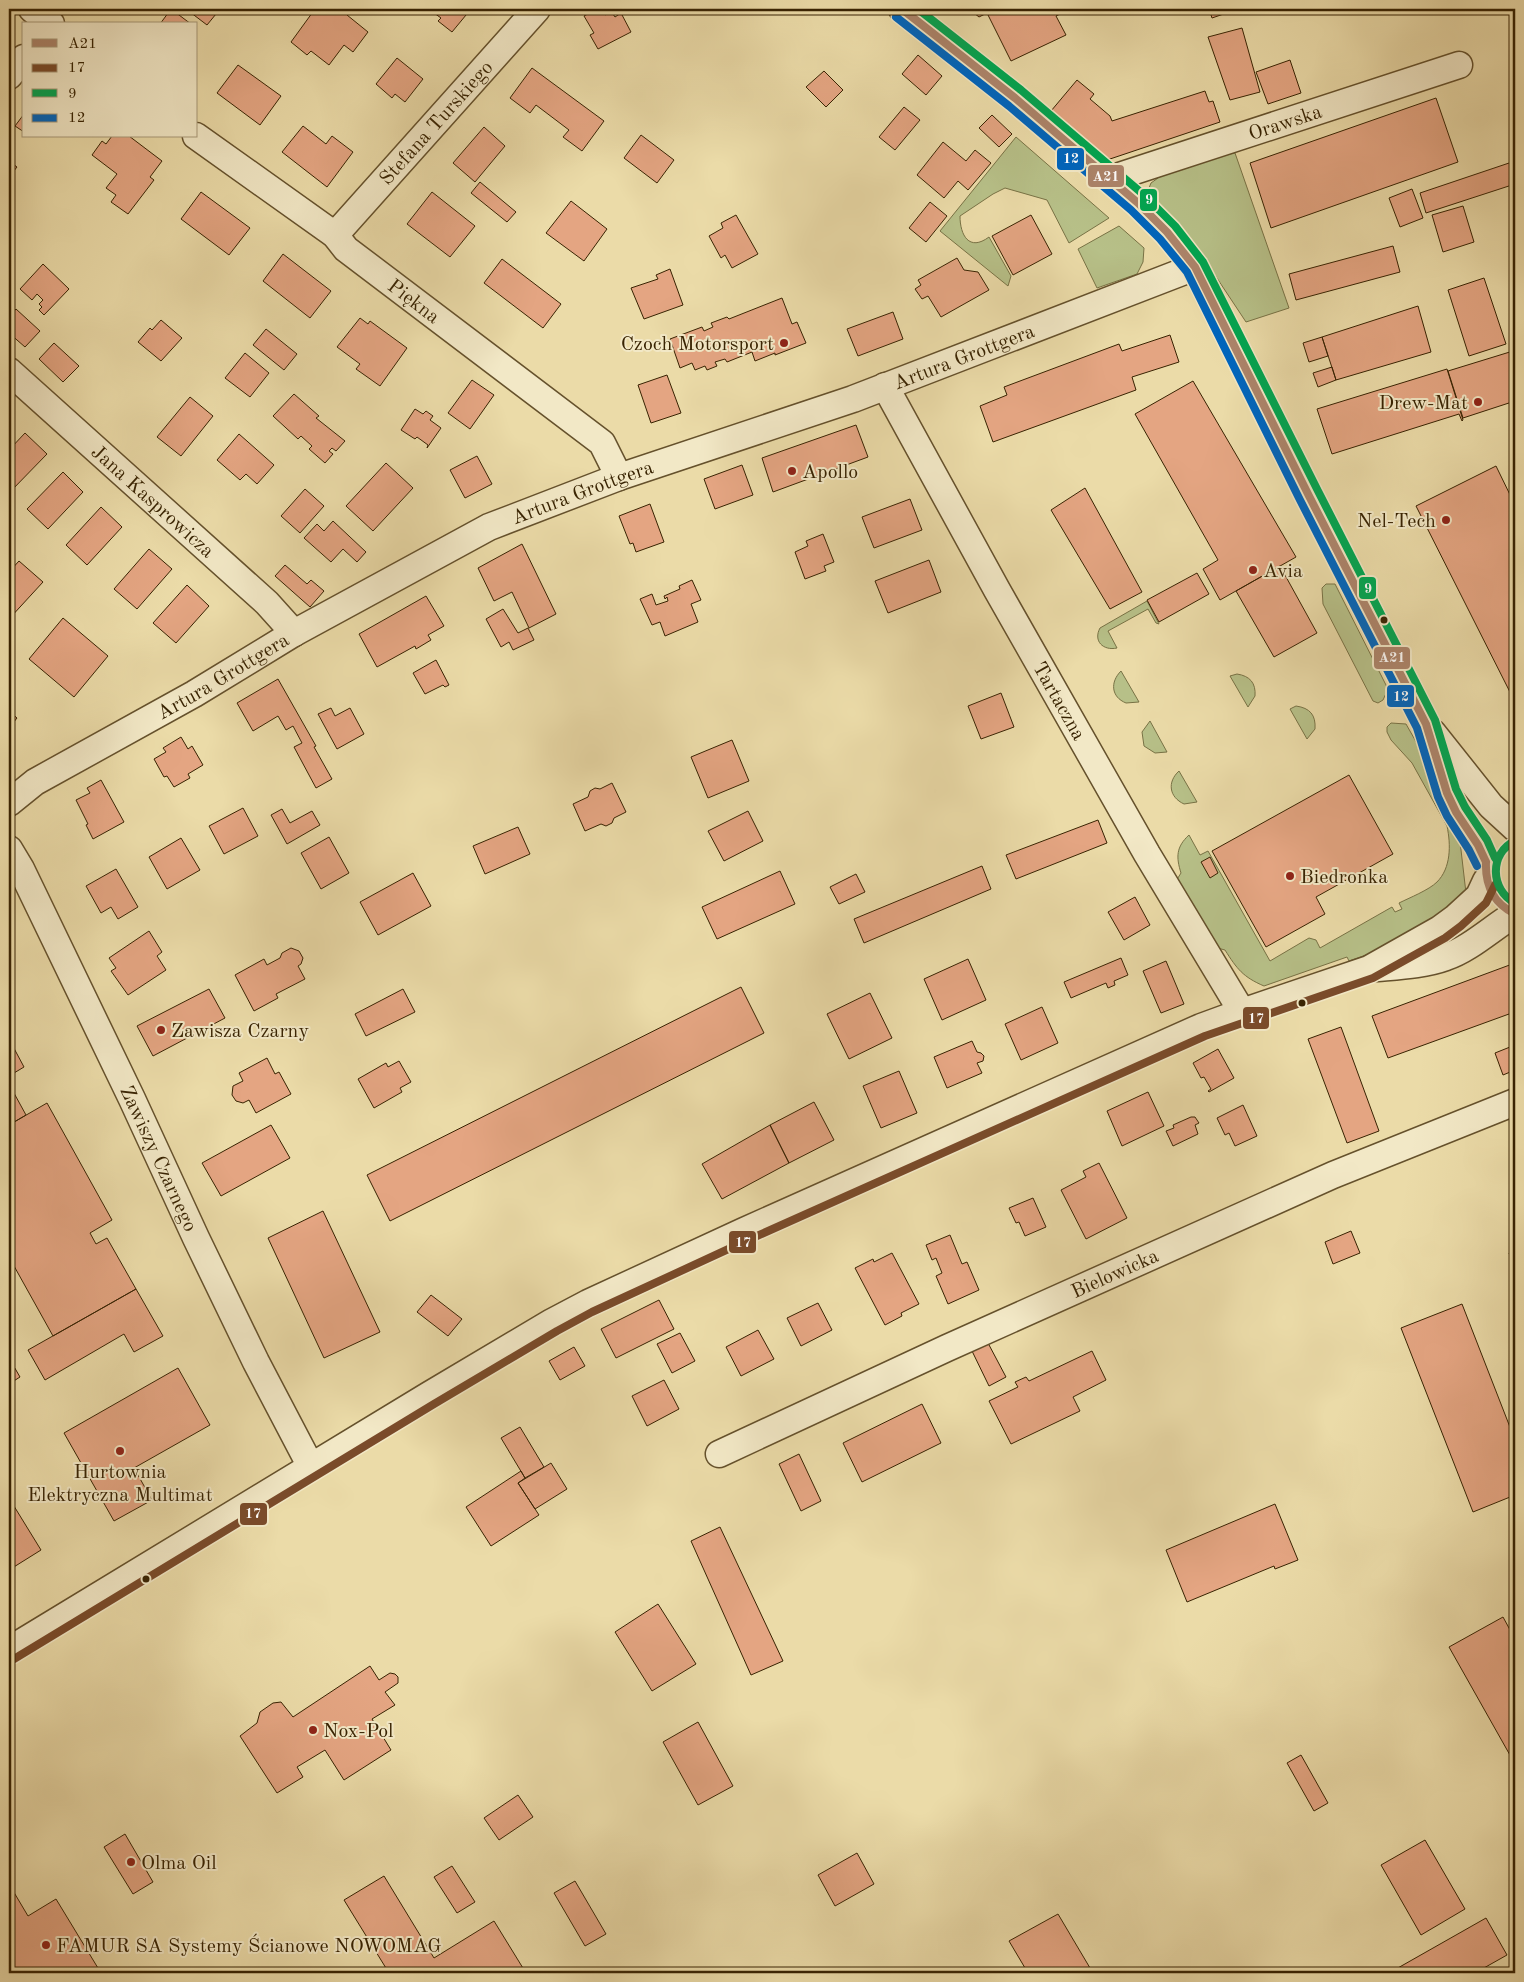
<svg xmlns="http://www.w3.org/2000/svg" width="1524" height="1982" font-family="'Old Standard TT',serif">
<style>
.green{fill:#b7c088;stroke:#787245}
.building{fill:#e4a582;stroke:#382302}
.lines{fill:none;stroke-linecap:round;stroke-linejoin:round}
.minor-casing{stroke:#65512c;stroke-width:29}
.minor{stroke:#f2e8c6;stroke-width:26}
.bus-1-casing{stroke:#f2e8c6;stroke-width:11}
.bus-2-casing{stroke:#f2e8c6;stroke-width:11}
.bus-3-casing{stroke:#f2e8c6;stroke-width:11}
.bus-4-casing{stroke:#f2e8c6;stroke-width:11}
.bus-1{stroke:#ac846a;stroke-width:8}
.bus-2{stroke:#7a4b2a;stroke-width:8}
.bus-3{stroke:#00a651;stroke-width:8}
.bus-4{stroke:#0065bd;stroke-width:8}
.poi-dot{fill:#8f2418;stroke:#f2e8c6;stroke-width:2}
.bus-dot{fill:#382302;stroke:#f2e8c6;stroke-width:2}
.labels{text-anchor:middle;stroke-width:4;stroke-linejoin:round;paint-order:stroke}
.street-label{font-size:20px;fill:#382302;stroke:#f2e8c6}
.poi-label{font-size:20px;fill:#382302;stroke:#f2e8c6;text-anchor:start}
.line-badge{stroke:#f2e8c6;stroke-width:2}
.badge-label{font-size:14px;text-anchor:middle;font-weight:bold;fill:#fff}
</style>
<rect width="100%" height="100%" fill="#ebdba8"/>
<filter id="stains"><feTurbulence type="fractalNoise" baseFrequency=".004" numOctaves="4"/><feColorMatrix values="0 0 0 0 .2 0 0 0 0 .09 0 0 0 0 .02 0 0 0 .5 -.17"/></filter>
<radialGradient id="worn" r=".72"><stop offset=".6" stop-color="#630" stop-opacity="0"/><stop offset="1" stop-color="#630" stop-opacity=".3"/></radialGradient>
<path class="green" d="M1016,137l93,81 -40,25 -22,-43 -42,-12 -12,6 -33,22c0,19 9,36 29,21l22,39 -3,10 -68,-55z
M1235,153l54,155 -43,14 -49,-74 -48,-44 -2,-11 4,-10 7,-5v-6l37,-12z
M1119,226l25,22 -1,14 -6,12 -40,14 -19,-39z
M1326,584h9l53,105 -5,11 -5,3 -5,-2 -50,-97 -1,-16z
M1147,601l12,23 -3,-1 -8,-14 -40,22 9,17c-14,3 -24,-7 -17,-20z
M1121,671l18,31 -13,1c-15,-6 -16,-21 -5,-32z
M1237,674c13,2 19,9 18,22l-7,11 -18,-31z
M1296,706c14,2 20,9 19,23l-8,10 -17,-30z
M1150,721l17,31 -12,1 -11,-7 -2,-14z
M1391,723l15,1 17,30 35,70 11,95 -120,42 -2,-4 -83,29c-21,-9 -27,-17 -39,-36l-15,-4 -34,-65 5,-8c-5,-16 -5,-26 8,-38l11,20 8,-4 62,110 39,-23 7,2 4,8 72,-41 3,5 7,-3 -3,-6c10,-5 30,-13 38,-21 14,-14 14,-37 10,-56l-35,-63 -21,-23 -4,-8v-5z
M1179,771l18,31 -13,2c-15,-7 -17,-22 -5,-33z"/>
<path class="building" d="M171,9l20,15h-31z
M186,9h24l6,5 -9,11z
M315,9h33l2,2 -3,4 21,17 -15,20 -9,-7 -15,20 -18,-14 -4,4 -16,-13z
M432,9h39l-19,23 -14,-11 3,-3 -11,-8z
M597,9h4l4,6 6,-4 4,6 6,-4 10,19 -33,17 -8,-14 4,-2 -10,-17z
M969,9h91l2,4 -6,3 10,19 -55,26 -24,-48 -8,4z
M1209,9h29l-26,9z
M1242,28l18,64 -30,8 -22,-63z
M918,55l24,21 -16,19 -24,-21z
M397,58l26,21 -18,23 -10,-8 -3,4 -16,-14z
M1290,60l11,33 -33,11 -12,-32z
M238,65l43,31 -21,29 -43,-32z
M532,68l72,53 -22,30 -19,-14 6,-7 -33,-25 -6,8 -20,-15z
M824,71l19,19 -17,17 -20,-20z
M1077,80l17,14 -4,5 20,17 2,5 93,-30 4,11 4,-1 7,21 -110,37 -7,-3 -52,-45z
M1436,98l22,64 -187,66 -21,-65z
M904,107l16,13 -25,30 -16,-13z
M24,114v18l-9,-6z
M992,115l20,19 -13,13 -20,-19z
M303,126l23,18 6,-8 21,16 -26,35 -45,-35z
M484,127l21,19 -30,36 -22,-19z
M641,135l33,25 -17,23 -33,-25z
M112,136h17l33,25 -12,16 4,3 -26,34 -17,-12 5,-7 -10,-7 11,-14 -25,-19 10,-14 4,3z
M943,142l23,19 9,-11 16,13 -23,27 -10,-9 -14,17 -27,-23z
M9,161l8,6 -8,10z
M1515,161v23l-89,29 -6,-20z
M480,182l36,30 -9,10 -36,-29z
M1412,189l11,29 -23,9 -11,-29z
M201,192l49,36 -21,27 -48,-36z
M432,192l43,34 -25,31 -43,-33z
M571,201l36,28 -23,32 -38,-28z
M930,202l17,14 -21,26 -17,-14z
M1463,206l11,36 -31,10 -11,-37z
M736,215l22,39 -26,14 -7,-13 -4,3 -12,-22 14,-8 -2,-5z
M1031,215l21,39 -39,21 -21,-39z
M1393,246l7,26 -104,28 -7,-26z
M283,254l48,37 -21,27 -47,-37z
M957,258l7,12 14,2 11,18 -48,27 -13,-21 -6,3 -7,-10 6,-4 -3,-5z
M502,259l59,45 -18,24 -59,-45z
M43,264l26,25 -25,26 -5,-5 3,-3 -3,-3 4,-4 -6,-6 -5,6 -12,-11z
M670,269l13,36 -39,14 -13,-31 27,-9 -2,-4z
M1484,278l22,66 -37,12 -21,-66z
M782,298l10,26 5,-2 9,21 -31,12v-2l-20,8 -3,-9 -25,10 -2,-3 -10,3 2,4 -10,4 -2,-4 -10,4 -3,-7 -12,5 -10,-29 32,-12 2,4 9,-4 -2,-4 16,-6 2,2z
M1418,306l13,46 -95,28 -14,-43z
M16,309l24,22 -15,16 -16,-14v-16z
M893,312l10,27 -45,17 -11,-27z
M360,318l8,6 2,-3 37,27 -27,38 -24,-17 4,-5 -23,-17z
M161,320l21,18 -21,23 -23,-19 12,-14 2,2z
M266,329l31,25 -13,16 -31,-25z
M1170,335l9,27 -47,15 4,13 -143,52 -13,-36 27,-11 -3,-8 115,-43 3,7z
M1322,337l6,19 -19,6 -6,-19z
M54,343l25,23 -16,16 -24,-23z
M1513,351l2,6v44l-52,17 -15,-47z
M245,353l24,20 -19,24 -25,-19z
M1332,367l4,13 -18,7 -5,-14z
M1447,369l16,51 -1,1 -3,-7 -127,40 -15,-45z
M667,375l14,38 -30,10 -13,-38z
M472,380l22,15 -24,34 -22,-16z
M1193,381l103,176 -76,43 -17,-31 15,-9 -83,-146z
M294,394l25,22 -3,2 29,23 -9,10 -4,-3 -3,3 4,3 -8,9 -16,-14 3,-3 -11,-10 -3,3 -25,-23z
M190,397l23,19 -32,40 -24,-19z
M415,409l8,5 3,-3 7,5 -3,4 11,8 -14,20 1,-3 -11,-8 -2,2 -14,-9z
M856,425l12,32 -95,35 -11,-34z
M25,433l22,21 -38,39v-43z
M239,434l35,31 -17,19 -11,-10 -6,6 -23,-20z
M477,456l15,28 -27,14 -15,-28z
M386,463l27,25 -40,43 -27,-25z
M742,465l11,30 -38,14 -11,-30z
M1496,466l19,39v197l-99,-196z
M63,472l20,20 -35,37 -21,-20z
M1085,488l57,104 -32,17 -59,-99z
M305,489l19,17 -24,27 -19,-17z
M910,499l12,31 -48,18 -12,-31z
M650,504l14,38 -28,10 -3,-9 -3,1 -11,-28z
M101,507l21,20 -35,38 -21,-20z
M333,521l33,31 -9,10 -14,-13 -12,13 -27,-24 13,-14 7,7z
M823,534l11,28 -10,4 2,5 -21,8 -10,-27 13,-6 -2,-5z
M522,544l34,70 -27,14 -17,-36 -18,9 -16,-33z
M149,549l23,20 -35,40 -23,-20z
M929,560l12,32 -53,21 -13,-32z
M19,561l24,21 -34,37v-47z
M285,565l22,19 4,-4 13,11 -14,16 -35,-31z
M1280,566l37,67 -43,24 -38,-66z
M1197,573l12,21 -50,28 -12,-22z
M692,580l9,20 -10,4 7,18 -33,14 -5,-14 -8,3 -12,-26 12,-5 4,11 12,-4 -1,-4 -2,2 -1,-3 16,-7 -1,-3z
M187,585l22,21 -33,37 -23,-20z
M426,596l18,30 -16,9 3,5 -15,9 -1,-3 -38,21 -18,-33z
M503,609l15,24 10,-5 6,12 -21,10 -4,-8 -8,5 -15,-28z
M63,618l45,38 -34,41 -45,-38z
M436,660l13,25 -4,2 -2,-2 -18,9 -12,-21z
M278,679l38,67 -2,1 18,32 -16,9 -22,-41 8,-4 -9,-17 -7,4 -8,-14 -25,15 -16,-28z
M1001,693l13,34 -33,12 -13,-33z
M331,708l4,8 15,-8 14,26 -27,15 -19,-35z
M9,711l8,7 -8,10z
M181,737l7,12 4,-3 11,19 -15,9 2,4 -16,9 -7,-11 -3,1 -10,-18 12,-7 -3,-4z
M732,740l17,41 -41,17 -17,-41z
M1349,775l44,79 -77,43 9,17 -59,33 -54,-96z
M101,780l23,42 -31,17 -7,-14 2,-1 -12,-24 14,-7 -3,-5z
M612,783l14,29 -12,6 -2,5 -6,3 -5,-2 -16,7 -12,-27 15,-7 2,-6 5,-3 5,1z
M243,808l15,28 -34,18 -15,-28z
M282,809l8,14 22,-12 8,14 -33,19 -16,-29z
M748,811l15,30 -39,20 -16,-30z
M1098,820l9,23 -91,36 -10,-24z
M518,827l12,27 -45,20 -12,-28z
M329,837l20,36 -28,16 -20,-36z
M181,838l19,32 -33,19 -18,-32z
M1210,857l8,16 -8,5 -9,-16z
M982,866l9,23 -127,54 -10,-24z
M116,869l22,38 -20,12 -7,-12 -10,6 -15,-27z
M780,871l15,33 -78,35 -15,-32z
M413,873l18,33 -53,29 -18,-33z
M856,874l9,18 -26,12 -9,-17z
M1135,897l15,28 -26,15 -16,-28z
M149,931l13,21 -5,4 9,14 -38,25 -17,-24 5,-3 -7,-10z
M291,948l8,3 4,7 -2,6 -3,2 7,13 -29,15 2,4 -24,13 -19,-36 29,-16 3,6 13,-7 2,-5z
M1121,958l7,17 -14,6 1,4 -7,3 -2,-5 -35,15 -7,-16z
M968,959l18,41 -44,20 -18,-41z
M1166,961l18,43 -23,9 -18,-42z
M1515,963v67l-6,-16 -121,44 -16,-42z
M741,987l23,46 -374,188 -23,-46z
M209,989l16,29 -72,38 -16,-30z
M403,989l12,23 -49,24 -11,-22z
M870,993l22,45 -43,21 -22,-45z
M1042,1007l16,36 -37,17 -16,-36z
M1341,1027l38,104 -32,12 -39,-104z
M9,1039l15,28 -15,9z
M972,1041l5,11 4,1 3,3 -1,5 -6,2 5,10 -35,15 -13,-31z
M1515,1045v25l-12,5 -8,-22z
M1218,1049l16,29 -25,14 -1,-1 3,-2 -7,-12 -3,1 -8,-15z
M267,1058l8,16 4,-2 12,22 -35,19 -7,-13 -6,3 -7,-2 -4,-6 1,-9 10,-5 -4,-8z
M399,1061l12,21 -11,6 2,4 -28,16 -16,-29 28,-16 2,4z
M899,1071l18,42 -36,15 -18,-42z
M9,1084l17,31 -17,10z
M1148,1092l16,34 -42,20 -15,-35z
M814,1102l20,38 -45,23 -19,-38z
M47,1103l65,117 -22,13 6,11 11,-6 29,51 -83,47 -44,-79v-132z
M1243,1105l14,31 -22,10 -6,-13 -4,2 -8,-17z
M1191,1117h4l4,6 -4,2 3,9 -25,12 -7,-15 8,-3 -1,-3z
M271,1125l19,33 -69,38 -19,-33z
M770,1125l19,38 -67,36 -20,-35z
M1099,1163l28,55 -41,21 -25,-49 25,-13 -3,-6z
M1033,1198l13,29 -21,9 -6,-14 -3,1 -7,-15z
M323,1211l57,121 -56,26 -56,-120z
M1351,1231l9,22 -27,11 -8,-22z
M950,1235l12,29 5,-2 12,28 -31,14 -12,-28 6,-3 -6,-15 -4,2 -6,-15z
M1515,1251v19l-6,-17z
M892,1253l27,51 -18,9 1,3 -17,9 -30,-57 18,-9 1,3z
M136,1289l27,47 -29,16 -10,-18 -79,46 -17,-30z
M431,1295l31,24 -14,17 -31,-24z
M659,1300l15,29 -58,29 -15,-29z
M818,1303l14,27 -31,16 -14,-28z
M1462,1304l53,136v55l-42,17 -72,-184z
M758,1330l16,29 -33,17 -15,-29z
M680,1333l15,28 -23,12 -15,-29z
M988,1343l18,34 -17,9 -17,-35z
M574,1347l11,19 -25,14 -11,-19z
M1092,1351l14,29 -33,17 7,14 -69,33 -22,-43 29,-14 -3,-5 11,-5 3,4z
M9,1358l11,19 -11,7z
M178,1368l32,57 -76,43 18,32 -38,21 -50,-88z
M664,1380l15,29 -32,17 -15,-30z
M922,1404l19,39 -79,39 -19,-39z
M520,1427l24,40 -19,11 -24,-40z
M799,1454l22,47 -20,10 -22,-47z
M551,1463l16,26 -32,20 -17,-26z
M521,1471l4,7 -7,5 21,32 -48,31 -25,-39z
M9,1498l32,52 -32,20z
M1275,1504l23,56 -23,9 -1,-3 -87,36 -21,-52z
M720,1527l63,134 -32,14 -60,-134z
M658,1604l38,60 -44,27 -37,-59z
M1503,1617l12,22v125l-66,-117z
M370,1666l9,14 11,-7 5,1 3,3v6l-13,9 10,13 -23,14 19,31 -47,30 -19,-30 -28,17 6,10 -26,16 -37,-57 17,-13 3,-11 13,-9 8,-1 12,15z
M698,1722l35,64 -35,19 -35,-63z
M1301,1755l27,48 -14,8 -27,-48z
M518,1795l15,22 -34,23 -15,-22z
M125,1834l28,48 -20,12 -29,-47z
M1425,1840l40,69 -44,26 -40,-70z
M857,1853l17,31 -39,22 -17,-31z
M452,1866l23,36 -18,11 -23,-36z
M384,1876l50,82 60,-37 32,52h-137l-45,-73z
M575,1881l31,53 -21,12 -31,-53z
M9,1884l19,32 28,-17 45,74h-92z
M1058,1914l35,59h-65l-19,-32z
M1486,1918l21,37 -32,18h-86z"/>
<g class="lines">
<defs>
<g id="minor">
<path d="M32,9l19,15"/>
<path d="M902,9l113,89 123,105 29,29 28,35 114,229 105,204 12,24 21,69 9,19 22,33 8,17"/>
<path d="M9,76l15,-18"/>
<path id="s1" d="M196,136l139,99 11,14 256,194 17,34"/>
<path id="s2" d="M1110,179l349,-114"/>
<path id="s3" d="M335,235l202,-226"/>
<path id="s4" d="M9,371l258,232 27,30"/>
<path id="s5" d="M885,386l112,204 150,264 95,158"/>
<path d="M1433,733l58,73 24,22"/>
<path id="s6" d="M9,803l26,-21 159,-88 100,-61 195,-106 130,-50 234,-78 342,-132"/>
<path id="s7" d="M9,849l12,20 111,230 64,139 60,124 55,105"/>
<path d="M1377,968c23,-2 47,-3 69,-11 24,-8 47,-30 69,-43"/>
<path id="s8" d="M719,1454l228,-106 386,-173 182,-73"/>
<path d="M9,1650l420,-255 123,-73 36,-19 156,-72 457,-204 41,-15 127,-43 71,-40 15,-11 24,-22 7,-15"/>
</g>
</defs>
<use href="#minor" class="minor-casing"/>
<use href="#minor" class="minor"/>
<defs>
<path id="bus-1" d="M902,9l113,89 123,105 29,29 28,35 114,229 117,228 21,69 9,19 22,33 8,17
M1486,862c-1,24 7,41 29,52"/>
<path id="bus-2" d="M14,1659l420,-255 123,-73 35,-19 156,-72 457,-204 168,-58 72,-40 16,-12 25,-23 9,-18"/>
<path id="bus-3" d="M918,9l103,81 123,105 31,31 28,36 115,229 117,229 21,69 9,18 22,33 8,18
M1515,841c-26,12 -25,49 0,62"/>
<path id="bus-4" d="M896,17l113,89 122,104 29,29 27,33 113,228 117,228 21,69 9,19 22,34 8,16"/>
</defs>
<use href="#bus-1" class="bus-1-casing"/>
<use href="#bus-2" class="bus-2-casing"/>
<use href="#bus-3" class="bus-3-casing"/>
<use href="#bus-4" class="bus-4-casing"/>
<use href="#bus-1" class="bus-1"/>
<use href="#bus-2" class="bus-2"/>
<use href="#bus-3" class="bus-3"/>
<use href="#bus-4" class="bus-4"/>
</g>
<g class="poi-dot">
<circle cx="784" cy="343" r="5"/>
<circle cx="1478" cy="402" r="5"/>
<circle cx="792" cy="471" r="5"/>
<circle cx="1446" cy="520" r="5"/>
<circle cx="1253" cy="570" r="5"/>
<circle cx="1290" cy="876" r="5"/>
<circle cx="161" cy="1030" r="5"/>
<circle cx="120" cy="1451" r="5"/>
<circle cx="313" cy="1730" r="5"/>
<circle cx="131" cy="1862" r="5"/>
<circle cx="46" cy="1945" r="5"/>
</g>
<g class="bus-dot">
<circle cx="1384" cy="620" r="4.5"/>
<circle cx="1302" cy="1003" r="4.5"/>
<circle cx="146" cy="1579" r="4.5"/>
</g>
<g class="labels">
<g class="street-label">
<text dy="7" stroke="none"><textPath href="#s3" startOffset="151">Stefana Turskiego</textPath></text>
<text dy="7" stroke="none"><textPath href="#s2" startOffset="184">Orawska</textPath></text>
<text dy="7" stroke="none"><textPath href="#s1" startOffset="274">Piękna</textPath></text>
<text dy="7" stroke="none"><textPath href="#s6" startOffset="1059">Artura Grottgera</textPath></text>
<text dy="7" stroke="none"><textPath href="#s6" startOffset="654">Artura Grottgera</textPath></text>
<text dy="7" stroke="none"><textPath href="#s4" startOffset="194">Jana Kasprowicza</textPath></text>
<text dy="7" stroke="none"><textPath href="#s6" startOffset="249">Artura Grottgera</textPath></text>
<text dy="7" stroke="none"><textPath href="#s5" startOffset="360">Tartaczna</textPath></text>
<text dy="7" stroke="none"><textPath href="#s7" startOffset="344">Zawiszy Czarnego</textPath></text>
<text dy="7" stroke="none"><textPath href="#s8" startOffset="435">Bielowicka</textPath></text>
</g>
<g class="poi-label">
<text x="774" y="350" text-anchor="end">Czoch Motorsport</text>
<text x="1468" y="409" text-anchor="end">Drew-Mat</text>
<text x="802" y="478">Apollo</text>
<text x="1436" y="527" text-anchor="end">Nel-Tech</text>
<text x="1263" y="577">Avia</text>
<text x="1300" y="883">Biedronka</text>
<text x="171" y="1037">Zawisza Czarny</text>
<text x="120" y="1478" text-anchor="middle">Hurtownia<tspan x="120" dy="23">Elektryczna Multimat</tspan></text>
<text x="323" y="1737">Nox-Pol</text>
<text x="141" y="1869">Olma Oil</text>
<text x="56" y="1952">FAMUR SA Systemy Ścianowe NOWOMAG</text>
</g>
</g>
<g class="line-badge">
<rect x="1056" y="147" width="29" height="24" rx="5" fill="#0065bd"/>
<rect x="1087" y="164" width="38" height="24" rx="5" fill="#ac846a"/>
<rect x="1139" y="188" width="19" height="24" rx="5" fill="#00a651"/>
<rect x="1358" y="576" width="19" height="24" rx="5" fill="#00a651"/>
<rect x="1373" y="646" width="38" height="24" rx="5" fill="#ac846a"/>
<rect x="1386" y="684" width="29" height="24" rx="5" fill="#0065bd"/>
<rect x="1242" y="1006" width="28" height="24" rx="5" fill="#7a4b2a"/>
<rect x="728" y="1230" width="29" height="24" rx="5" fill="#7a4b2a"/>
<rect x="239" y="1502" width="29" height="24" rx="5" fill="#7a4b2a"/>
</g>
<g class="badge-label">
<text x="1071" y="163">12</text>
<text x="1106" y="181">A21</text>
<text x="1149" y="204">9</text>
<text x="1368" y="593">9</text>
<text x="1392" y="662">A21</text>
<text x="1401" y="701">12</text>
<text x="1256" y="1023">17</text>
<text x="743" y="1247">17</text>
<text x="253" y="1518">17</text>
</g>
<rect width="1524" height="1982" fill="none" stroke="#ebdba8" stroke-width="30"/>
<rect x="10" y="10" width="1504" height="1962" fill="none" stroke="#382302" stroke-width="2.5"/>
<rect x="15" y="15" width="1494" height="1952" fill="none" stroke="#382302"/>
<rect x="22" y="22" width="175" height="115" fill="#f2e8c6" stroke="#a89978"/>
<rect x="32" y="39" width="25" height="8" fill="#ac846a" stroke="#a89978"/>
<text x="68" y="48" font-size="15" fill="#382302">A21</text>
<rect x="32" y="64" width="25" height="8" fill="#7a4b2a" stroke="#a89978"/>
<text x="68" y="72" font-size="15" fill="#382302">17</text>
<rect x="32" y="89" width="25" height="8" fill="#00a651" stroke="#a89978"/>
<text x="68" y="98" font-size="15" fill="#382302">9</text>
<rect x="32" y="114" width="25" height="8" fill="#0065bd" stroke="#a89978"/>
<text x="68" y="122" font-size="15" fill="#382302">12</text>
<rect width="100%" height="100%" filter="url(#stains)"/>
<rect width="100%" height="100%" fill="url(#worn)"/>
</svg>
